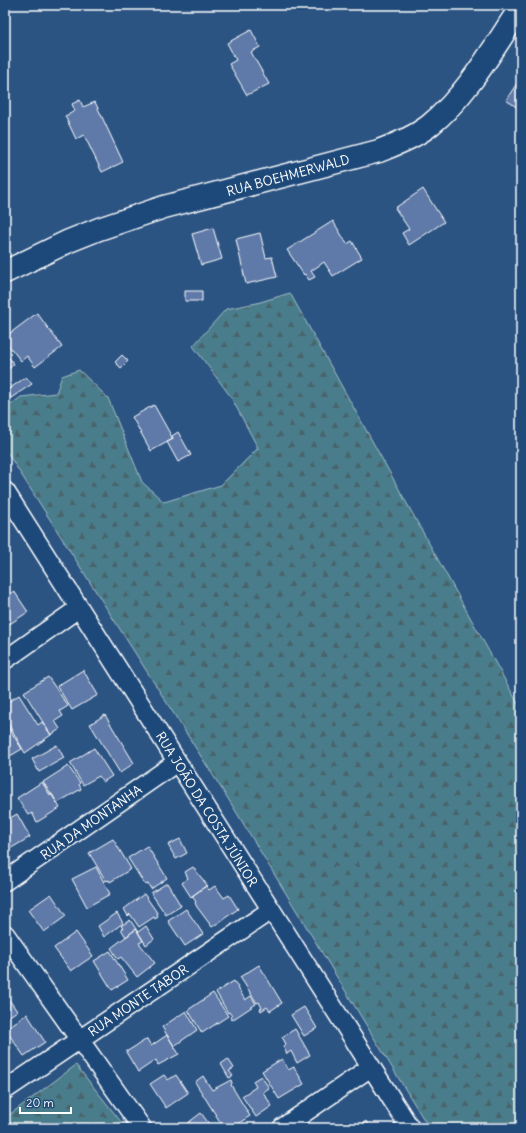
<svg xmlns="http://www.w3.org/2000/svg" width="526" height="1133" font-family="Delius,sans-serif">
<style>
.forest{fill:url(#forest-firs);stroke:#a4bec5}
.building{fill:#5e7aa8;stroke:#fff}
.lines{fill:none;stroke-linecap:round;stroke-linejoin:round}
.minor-casing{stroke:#fff;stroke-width:21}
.major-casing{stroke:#fff;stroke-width:25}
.minor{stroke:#1f4a7a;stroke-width:18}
.major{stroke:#1f4a7a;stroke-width:22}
.labels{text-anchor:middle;stroke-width:4;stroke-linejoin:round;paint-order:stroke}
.street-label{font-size:13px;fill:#fff;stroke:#1f4a7a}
</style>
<defs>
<pattern id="forest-firs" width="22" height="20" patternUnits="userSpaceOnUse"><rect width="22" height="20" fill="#487d8b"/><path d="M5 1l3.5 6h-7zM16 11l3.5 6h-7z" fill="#4a646c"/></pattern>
</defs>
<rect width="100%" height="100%" fill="#2c5483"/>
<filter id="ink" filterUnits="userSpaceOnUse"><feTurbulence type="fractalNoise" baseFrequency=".025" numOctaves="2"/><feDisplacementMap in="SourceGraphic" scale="8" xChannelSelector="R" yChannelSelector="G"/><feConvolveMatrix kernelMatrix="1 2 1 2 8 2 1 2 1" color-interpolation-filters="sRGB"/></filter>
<g filter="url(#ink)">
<path class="forest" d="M290,293l231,416v419h-92l-197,-323 -227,-356v-40l16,-12 35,-4 6,-17 17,-6 29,28 34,84 22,20 57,-17 37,-37 -27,-51 -38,-51 33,-37 31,-6z
M76,1065l50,63h-121v-10z"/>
<path class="building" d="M251,30l9,17 -9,5 18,32 -22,11 -18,-31 7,-4 -9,-17z
M521,77v33l-15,-10z
M80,100l3,7 12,-5 28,60 -21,10 -18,-37 -8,4 -11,-23 10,-5 -3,-7z
M423,189l21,33 -35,23 -7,-12 7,-4 -14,-21z
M333,221l14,23 5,-3 10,17 -29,18 -9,-14 -13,9 4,6 -6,3 -4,-6 -1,1 -17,-25z
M213,228l9,31 -21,6 -9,-31z
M260,233l6,25 6,-1 5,20 -31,7 -10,-45z
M185,291h17v10h-17z
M37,313l25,34 -27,20 -8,-11 -6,5 -16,-20v-4z
M5,353l9,11 -9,8z
M122,355l6,6 -7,7 -6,-6z
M26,377l6,7 -21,14 -5,-7z
M154,405l19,34 -22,12 -19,-34z
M178,432l13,23 -13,7 -11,-20 6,-3 -1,-3z
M14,591l14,21 -23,15v-30z
M83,670l15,25 -26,15 -15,-24z
M48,677l20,29 -8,5 3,5 -8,5 5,8 -9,6 -27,-43z
M19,695l19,30 4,-3 9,13 -26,18 -20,-35v-14z
M105,715l29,48 -14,10 -30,-49z
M5,722l17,27 -17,10z
M57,745l7,13 -25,14 -7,-13z
M94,748l18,28 -9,6 -4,-6 -16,9 -13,-22z
M68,766l12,17 -1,1 2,5 -24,14 -14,-21z
M42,782l8,13 2,-1 8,14 -23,14 -5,-9 -4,2 -11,-17z
M17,814l13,23 -22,13 -3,-5v-24z
M113,839l18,30 -21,13 -1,-2 -3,1 -17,-28z
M180,839l7,14 -11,6 -8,-14z
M147,846l20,32 -16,11 -3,-5 -3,1 -17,-27z
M96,867l14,27 -23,13 -15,-28z
M193,867l14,18 -16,12 -9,-14 6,-5 -3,-6z
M167,883l14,23 -15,9 -15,-22z
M206,886l3,4 6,-4 9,12 5,-3 9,14 -26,18 -15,-20 -2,-4 1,-1 -4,-6z
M51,894l15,22 -22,16 -16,-22z
M144,894l14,20 -1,1 1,2 -3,2 -1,-2 -15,10 -9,-13 -2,2 -4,-7z
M186,909l17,25 -18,12 -17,-25z
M117,913l6,10 -19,14 -6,-11z
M130,920l6,9 -10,8 -5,-8 2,-1 -2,-2z
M146,926l8,13 -8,6 -8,-13z
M136,929l7,12 -4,2 16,20 -18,14 -16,-20 -3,2 -7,-11z
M76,932l17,24 -22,15 -17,-23z
M110,951l18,29 -16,10 -18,-29z
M259,965l23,38 -12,8 -3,-4 -6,4 -1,-2 2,-1 -3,-6 -2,1 -17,-26z
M234,981l11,19 6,-4 5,8 -24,16 -2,-3 2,-1 -3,-4 -1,1 -12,-21z
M213,993l15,23 -26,17 -14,-23z
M5,994l12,17 -12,8z
M304,1007l13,21 -13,8 -13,-21z
M186,1011l11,19 -23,16 -12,-19z
M27,1014l18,28 -21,14 -14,-20 -5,3 6,9 -6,4v-28l2,4z
M295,1029l15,26 -13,8 -6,-12 -4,3 -4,-8 3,-2 -4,-7z
M167,1035l12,19 -21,11 -2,-5 -18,12 -12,-20 21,-13 4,7z
M228,1059l6,9 -5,3 4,5 -4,2 -8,-14z
M282,1059l6,11 6,-3 10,17 -25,15 -17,-28z
M164,1075l4,5 8,-5 12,18 -22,15 -16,-24z
M203,1076l9,14 19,-10 1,3 -1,2 19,31 -19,12h-7l-29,-46z
M261,1076l8,12 -6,4 9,14 -16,11 -14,-21 14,-9 -3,-6z
M201,1113l11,15h-26l-2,-2z
M366,1121l5,7h-14z"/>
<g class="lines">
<defs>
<path id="minor" d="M5,491l405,637
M5,660l74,-52
M5,881l172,-119
M5,934l137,194
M5,1090l266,-180
M282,1128l89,-61"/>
<path id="major" d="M5,272l64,-31 30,-12 65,-22 215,-56c17,-7 36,-14 51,-26 38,-31 64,-78 91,-118"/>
</defs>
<use href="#minor" class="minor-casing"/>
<use href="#major" class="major-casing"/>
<use href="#minor" class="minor"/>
<use href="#major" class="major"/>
</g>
</g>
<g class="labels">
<g class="street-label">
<text transform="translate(288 175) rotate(-15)" y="5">RUA BOEHMERWALD</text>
<text transform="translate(207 809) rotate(58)" y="5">RUA JOÃO DA COSTA JÚNIOR</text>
<text transform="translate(91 822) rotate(-35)" y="5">RUA DA MONTANHA</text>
<text transform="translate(138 1000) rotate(-34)" y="5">RUA MONTE TABOR</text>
</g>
</g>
<rect width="526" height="1133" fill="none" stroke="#1f4a7a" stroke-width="20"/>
<rect x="10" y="10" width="506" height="1113" fill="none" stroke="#fff" stroke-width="1.5" filter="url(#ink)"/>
<path d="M20 1107v6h51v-6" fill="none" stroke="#ffffff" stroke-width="2"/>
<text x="26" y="1107" font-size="12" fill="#ffffff" stroke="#1f4a7a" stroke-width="3" paint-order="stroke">20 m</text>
</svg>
